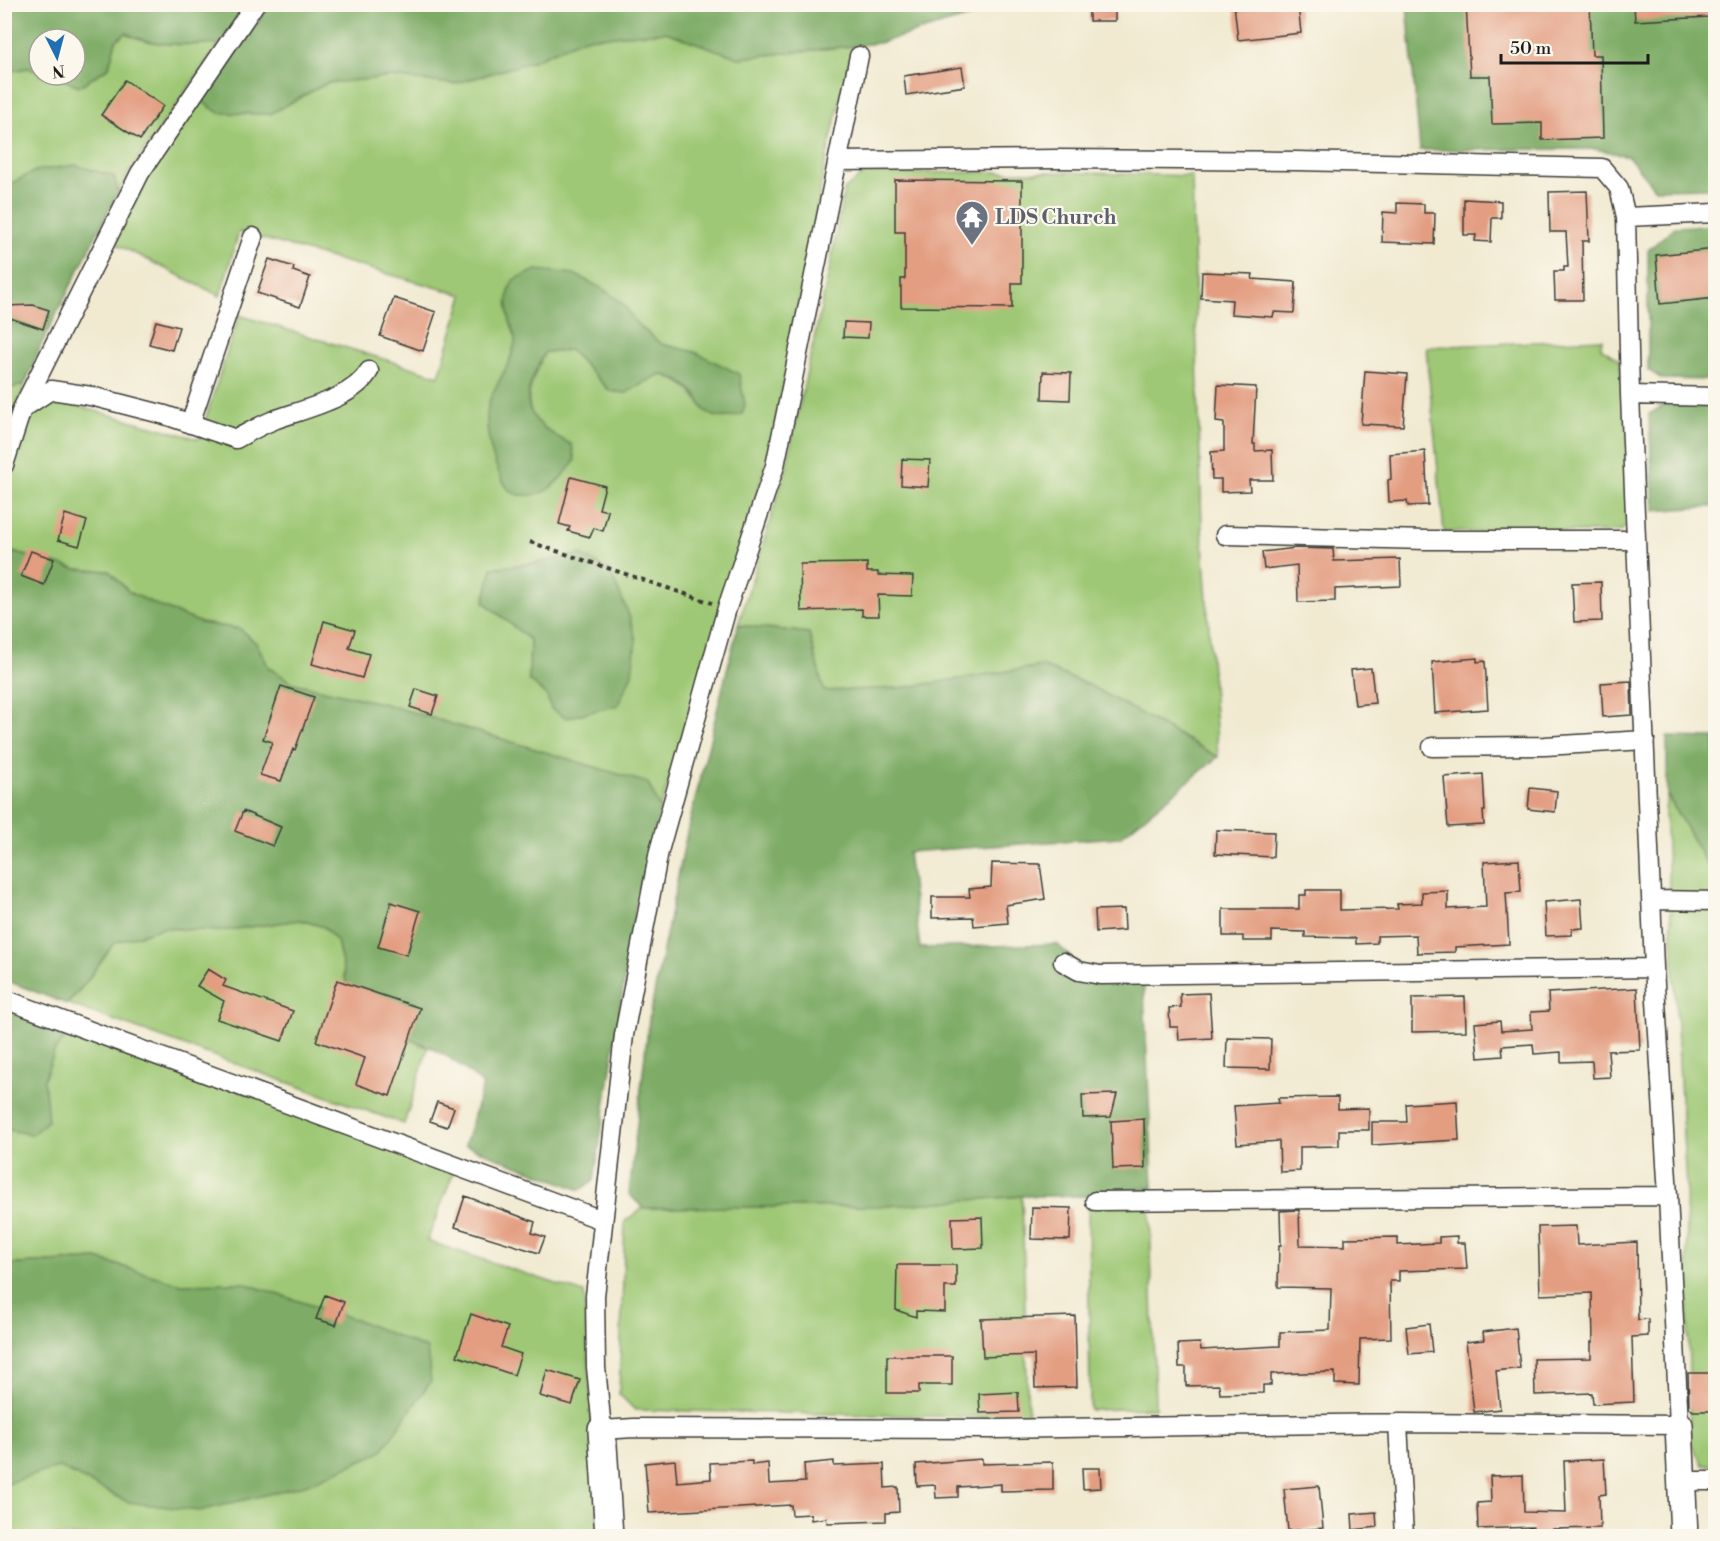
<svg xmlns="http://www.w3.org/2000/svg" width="1720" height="1541" font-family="'Libre Bodoni',serif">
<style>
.green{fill:#9ec874;stroke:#5d7248;stroke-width:1.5;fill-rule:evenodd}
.forest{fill:#7eac66;stroke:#4d6441;stroke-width:1.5}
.building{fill:#e39d81}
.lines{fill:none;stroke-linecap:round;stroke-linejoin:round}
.street-casing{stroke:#3c3b37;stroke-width:21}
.secondary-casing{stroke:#3c3b37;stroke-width:30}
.path{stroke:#3c3b37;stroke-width:4;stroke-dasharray:4.5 4.5;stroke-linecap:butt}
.street{stroke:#fff;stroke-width:18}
.secondary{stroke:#fff;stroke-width:27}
.labels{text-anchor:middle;stroke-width:4.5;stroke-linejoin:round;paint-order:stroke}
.worship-label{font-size:21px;font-weight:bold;fill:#5b616d;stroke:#fbf7ec;text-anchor:start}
</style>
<rect width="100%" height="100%" fill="#fbf7ec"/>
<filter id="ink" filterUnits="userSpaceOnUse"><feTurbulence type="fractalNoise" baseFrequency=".0167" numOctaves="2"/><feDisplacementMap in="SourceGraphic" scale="12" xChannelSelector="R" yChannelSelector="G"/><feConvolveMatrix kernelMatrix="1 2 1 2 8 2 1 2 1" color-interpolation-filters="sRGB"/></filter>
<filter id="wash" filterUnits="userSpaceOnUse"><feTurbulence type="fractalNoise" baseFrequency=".008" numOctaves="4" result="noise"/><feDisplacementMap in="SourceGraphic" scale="24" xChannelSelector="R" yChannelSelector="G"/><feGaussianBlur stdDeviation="1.35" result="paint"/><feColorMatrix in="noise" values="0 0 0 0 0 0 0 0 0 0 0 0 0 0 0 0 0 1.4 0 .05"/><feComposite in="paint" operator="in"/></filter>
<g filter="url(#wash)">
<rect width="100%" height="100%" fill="#f1ead1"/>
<path class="green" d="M666,32l73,26 114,-12 -28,118 -40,218 -19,81 -46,153 -60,193 -12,-26 -263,-79 -92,-21 -24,-15 -12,-24 -17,-15 -39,-6 -42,-17 -30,-14 -20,-21 -33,-2 -71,-19 -1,-60 24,-79 24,-12 147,40 40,-124 200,61 24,-81 -224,-63 -19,64 -106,-53 34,-67 52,-76 20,13 50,1 57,-31 65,-6 62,7 76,-22 53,-24zM603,289l21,16 12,18 25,21 34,8 9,58c-10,-19 -23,-30 -44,-36l-34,19 -16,-2 -40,-41 -25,2c-25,51 -25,66 27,93l-85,-16 3,-30 18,-33 8,-26zM536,563l11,133 -18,-16 1,-40 -46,-38 9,-34z
M126,33c29,15 61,11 93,11l-87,124 -14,24 -4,-16 -79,-5 -30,16v-115l23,-4 11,4v3h10l31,11 29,-19 7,-27z
M1054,172l138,4 10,353 16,228 -127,-71 -49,-20 -141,22 -78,3 -14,-58 -71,-8 47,-153 46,-210 13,-72 21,-17z
M1602,339l-1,9 18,12 17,158 -16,14h-176l-18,-185z
M25,384l-20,53v-47z
M1667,795l48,83v587h-12l-13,-23 -4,-254 -21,-376z
M300,920l24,7 13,14 10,45 30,50 33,3 18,9 -24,76 -336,-120 19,-23 26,-38 49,-15 58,3z
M71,1030l384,139 -28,72 157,52 16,243h-595v-52l54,-17 69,35 232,-181 -117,-38 -62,1 -84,-25 -92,6 -1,-140 6,5 37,-9 -3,-42 11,-29z
M1153,1187l-3,20 5,201 -65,2 -2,-214z
M1022,1196l6,222 -393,-8 -16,-16 6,-173 18,-13 242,-2z"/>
<path class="forest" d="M5,5h244l-30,39c-32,0 -64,4 -93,-11l-10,7 -7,27 -29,19 -31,-11h26v-36h-36v33l-11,-4 -23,4z
M271,5h740l-132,38 -140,15 -73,-26 -82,6 -54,24 -76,22 -62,-7 -65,6 -57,31 -51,-1 -19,-13z
M1407,5h308v183l-60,1 -27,-33 -33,-7 -175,1z
M75,165l39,11 4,16 -76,151 -17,41 -20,6v-73l7,-17 -5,-25h-2v-88l30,-16z
M1715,225v155l-53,-1 -14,-9v-120l27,-23z
M536,270l38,4 29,15 21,16 12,18 25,21 34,8 44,22 6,31 -3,9c-14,4 -29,7 -39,-6 -3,-4 -4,-9 -7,-13 -9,-11 -22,-18 -36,-21l-34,19 -16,-2 -40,-41 -25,2c-27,50 -24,66 27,93l3,16c-16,20 -27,37 -55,34 -12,-1 -16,-12 -21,-22 -9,-20 -17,-55 -8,-76 8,-19 21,-34 24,-55 1,-5 -2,-12 -4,-17 -5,-17 -5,-29 2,-45z
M1664,405l51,1v100l-61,5 -5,-97z
M4,550l72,19 33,2 20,21 30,14 42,17 39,6 17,15 12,24 24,15 92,21 263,79 12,26 -25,100 -41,271 -14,10 -115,-45 18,-60c-19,-18 -46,-38 -72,-45 -10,-3 -23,-3 -34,-4l-30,-50 -10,-45 -13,-14 -24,-7 -80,11 -58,-3 -48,15 -27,38 -20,23 -62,-24z
M580,554l30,17 19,44 7,25 -4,34 -14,31 -52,13 -15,-9 -4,-13 -18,-16 1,-40 -46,-38 8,-34 44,-5z
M738,625l71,8 15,58 77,-3 141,-22 49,20 127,71 -98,80 -212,15 12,96 137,-4 23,22 63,4 10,217 -65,9h-66l-137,10 -242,2 -14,-14 20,-175 37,-182z
M1667,737l48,1v140l-48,-83z
M4,1007l67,23 -16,20 -11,29 4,42 -17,14 -21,-5 -5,-5z
M97,1259l84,25 62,-1 117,38 67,28 4,32 -50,71 -76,33 -106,26 -71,-9 -69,-35 -54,17v-219z"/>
<g id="blocks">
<path class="building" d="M1089,4h26v17h-26z
M1234,4h64l3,29 -63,7z
M1466,4h124l2,51h9l2,83 -61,2v-17l-50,1 -2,-48h-20z
M1634,4h74l1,13 -74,4z
M962,67l3,19 -59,9 -2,-19z
M125,80l38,26 -23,34 -39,-25z
M895,180l127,1v102h-10v25l-111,-1v-28h4v-47h-10z
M1587,191l2,50h-7l1,59h-28l-1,-29h10v-4h4l-2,-35h-16l-1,-40z
M1464,199l37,2v17h-9l-1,24 -16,-1 1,-6h-12z
M1397,203l27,1v9h11l-1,31 -52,-2 1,-30 14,1z
M1716,249v49l-56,6 -4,-49z
M269,259l25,8 -1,4 17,6 -10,30 -43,-14z
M1202,272l51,2 -1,5 44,3 -2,31 -20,-1 -1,5 -42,-3 1,-14 -31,-2z
M394,298l42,14 -13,39 -43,-15z
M33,305l16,5 -6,19 -39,-13v-10z
M156,321l23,6 -7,23 -23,-6z
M844,322l25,1 -1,15 -25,-1z
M1365,371l42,3 -4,52 -42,-2z
M1043,372l28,1 -1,27 -28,-1z
M1218,385l38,2 -3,57h2v7l17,-1 1,30h-24l1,11 -29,1v-13h-9l-1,-27 13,-1v-28l-8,-1z
M1425,451l3,54 -20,1 -1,-5 -18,1 -1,-22 3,-1 -1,-25z
M902,459l28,1 -2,27 -27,-2z
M571,477l34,9 -6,23 9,2 -5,20 -9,-3 -4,9 -22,-6 2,-4 -11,-3z
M65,514l22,7 -8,25 -21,-6z
M1296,548l37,1 1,12 66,-2 1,27 -66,3v12l-37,1 -1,-37 -33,4 -2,-17z
M31,551l23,8 -10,26 -23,-9z
M867,563v9h11v3l35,1 -1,20 -34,-1 1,21h-17v-7l-61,2 -1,-47z
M1601,582l1,39 -28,1 -2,-39z
M324,621l31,9 -6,18 20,6 -7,24 -50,-14z
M1477,658v4l8,-1 3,48 -53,4 -3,-51z
M1371,668l4,35 -20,2 -4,-35z
M1631,681l1,34 -29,2 -2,-34z
M281,686l33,11 -19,53 -2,-1 -12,32 -21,-6 12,-33 -9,-3z
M416,689l22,7 -6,18 -22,-7z
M1483,774l2,37h-2l1,14 -36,2 -4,-50z
M1530,788l27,3 -2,21 -27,-3z
M243,811l38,16 -8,19 -38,-15z
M1216,830l58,2 -1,25 -58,-3z
M1519,860l2,32 -15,1 3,51 -54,3v5l-38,1 -1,-18 -39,1v7l-21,1v-6l-51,-1v-5l-33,-1v10h-29v-5h-20v-27h76v-14h7v-5h34v20l58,-1 -1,-5 25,-1v-11l26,-1v18l38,-2 -2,-45z
M992,863l48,1 5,35 -39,6 2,18 -34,3 -1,-9 -41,1v-21h38l-1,-8 22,-2z
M1581,899l2,29 -11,1v6l-26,1 -2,-34z
M391,902l29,9 -13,44 -29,-8z
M1124,909l1,21 -29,2 -1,-22z
M208,969l18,11 -3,6 70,25 -11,30 -65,-22 7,-18 -27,-15z
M337,980l83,28 -30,88 -34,-12 9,-26 -49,-17z
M1637,988l3,62 -32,1 2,26 -17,1 -1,-17 -31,1v-10l-27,2 -1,-10 -31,2 1,10 -25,2 -3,-35 25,-2 1,10 31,-2 -1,-17 18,-1 -1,-18z
M1209,993l3,45 -33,2 -1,-13h-8l-1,-19 12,-1 -1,-13z
M1465,997l1,34 -54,1v-34z
M1227,1038l44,1 -1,30 -44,-1z
M1117,1094l-6,23 -28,1 -1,-23z
M1338,1097v12l31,-1v22h-30v16l-39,1v24l-20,1 -1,-31 -42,3 -3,-38 45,-3 -1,-5z
M1457,1101l2,39 -87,5v-23h35l-1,-18z
M437,1102l17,6 -7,19 -17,-6z
M1144,1119l1,49 -32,1 -2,-48z
M465,1196l70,26 -3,11 13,4 -6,16 -84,-26z
M1032,1207l39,1 -1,32 -39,-1z
M1299,1210l1,35 45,1v-8l53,-1v8l41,-2v-6l18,-1v7h8l2,26 -68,2v10h-9l1,57 -31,1 -1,46 -24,-1v-12l-64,2v11h-8v8l-43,1 -1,-9 -33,1v-19h-7l-1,-23 22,-1 1,7 79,-4v-14l50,-2 1,-42 -53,-1 1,-42h2l-1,-34z
M982,1217l1,31 -30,1 -1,-31z
M1576,1226l1,19 60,-3 1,78 10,-1v17l-16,1 2,65 -41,2 -1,-11 -57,2 -1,-36 57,-1v-16h2l-1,-49 -52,2 -2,-68z
M897,1265h59v22h-11v25l-29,-1v6l-20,-7z
M325,1295l19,7 -8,23 -20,-6z
M471,1314l37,13 -7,20 20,7 -7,21 -57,-19z
M1075,1316l2,71 -42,1 -1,-33 -51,2 -2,-38z
M1429,1324l3,28 -23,2 -3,-27z
M1516,1328l4,40 -24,3 4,38 -26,3 -8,-70 18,-2 -1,-8z
M887,1356h65v29h-33v8h-32z
M547,1370l33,10 -8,25 -32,-9z
M1688,1373h28v38h-23l-4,-4z
M1018,1392l1,20 -39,1 -1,-19z
M982,1459v5l71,-2v28l-52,1v-7l-43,3v10l-22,1 -1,-13 -18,1 -1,-22z
M1604,1459l2,35 -7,1 1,33 -47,1v7h-21l1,-9 -55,2 -1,-26 14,-1 -1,-26 33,-1 1,37 42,1 -2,-52z
M675,1460l2,22 34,-3 -1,-16 42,-2v4l16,-2 1,21 36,-2 -1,-18 30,-3v5l50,-2 1,24 13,-1 1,25 -13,1v8l-59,2 -1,-5 -15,2v-6l-19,1 -1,-10 -142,8 -4,-50z
M1082,1468h18l1,20 -18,1z
M1319,1486l4,42 -35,3 -4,-42z
M1376,1512l1,15 -24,3 -1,-16z"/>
</g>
</g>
<g filter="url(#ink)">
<use href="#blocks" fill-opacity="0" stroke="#3c3b37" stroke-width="1.5"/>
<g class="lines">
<defs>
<path id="street" d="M838,161l219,-2 240,2 305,7 17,20 7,29 4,178 24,573 14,228 11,229 -281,-2 -401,6 -363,-1 -32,2 -6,-63 -1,-71 29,-261 35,-184 68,-243 48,-142 84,-410
M1626,217l90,-4
M1630,395l86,2
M22,409l118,-236 115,-169
M190,424l63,-187
M4,465l18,-56 29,-19 40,6 74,19 71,24c13,-7 25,-14 38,-19 29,-11 79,-21 95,-49
M1225,535l202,5h209
M1432,747l113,-1 100,-6
M1652,900l64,1
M1063,962l16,9 21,4 554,-7
M4,999l598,221
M1095,1201l573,-5
M1398,1423l6,113
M1683,1481h33"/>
<path id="secondary" d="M1679,1425l5,111
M602,1430l7,106"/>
</defs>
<use href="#street" class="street-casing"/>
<use href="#secondary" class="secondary-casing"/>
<path class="path" d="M530,542l182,61"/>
<use href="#street" class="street"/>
<use href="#secondary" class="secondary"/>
</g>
</g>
<defs>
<symbol id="temple-pin" viewBox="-11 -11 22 30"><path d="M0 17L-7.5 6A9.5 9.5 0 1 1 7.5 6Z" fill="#6b7280" stroke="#fbf7ec"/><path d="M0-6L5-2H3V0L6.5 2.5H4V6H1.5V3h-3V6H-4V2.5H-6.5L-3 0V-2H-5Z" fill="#fff"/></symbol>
</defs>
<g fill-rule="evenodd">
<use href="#temple-pin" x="953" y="198" width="38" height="52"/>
</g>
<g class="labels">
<g class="worship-label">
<text x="995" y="224">LDS Church</text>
</g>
</g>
<rect width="1720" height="1541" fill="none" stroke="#fbf7ec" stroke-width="24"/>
<g transform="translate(57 57) rotate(174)"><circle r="28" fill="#fbf7ec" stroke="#a29f99" stroke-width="1.5"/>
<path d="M0-4.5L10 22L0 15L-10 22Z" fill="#1f6fb2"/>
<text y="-9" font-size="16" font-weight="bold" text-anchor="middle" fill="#1c1c1c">N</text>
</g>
<path d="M1501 54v9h147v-9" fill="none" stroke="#1c1c1c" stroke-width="3"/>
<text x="1510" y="54" font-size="18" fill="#1c1c1c" stroke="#fbf7ec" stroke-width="4.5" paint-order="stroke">50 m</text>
</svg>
